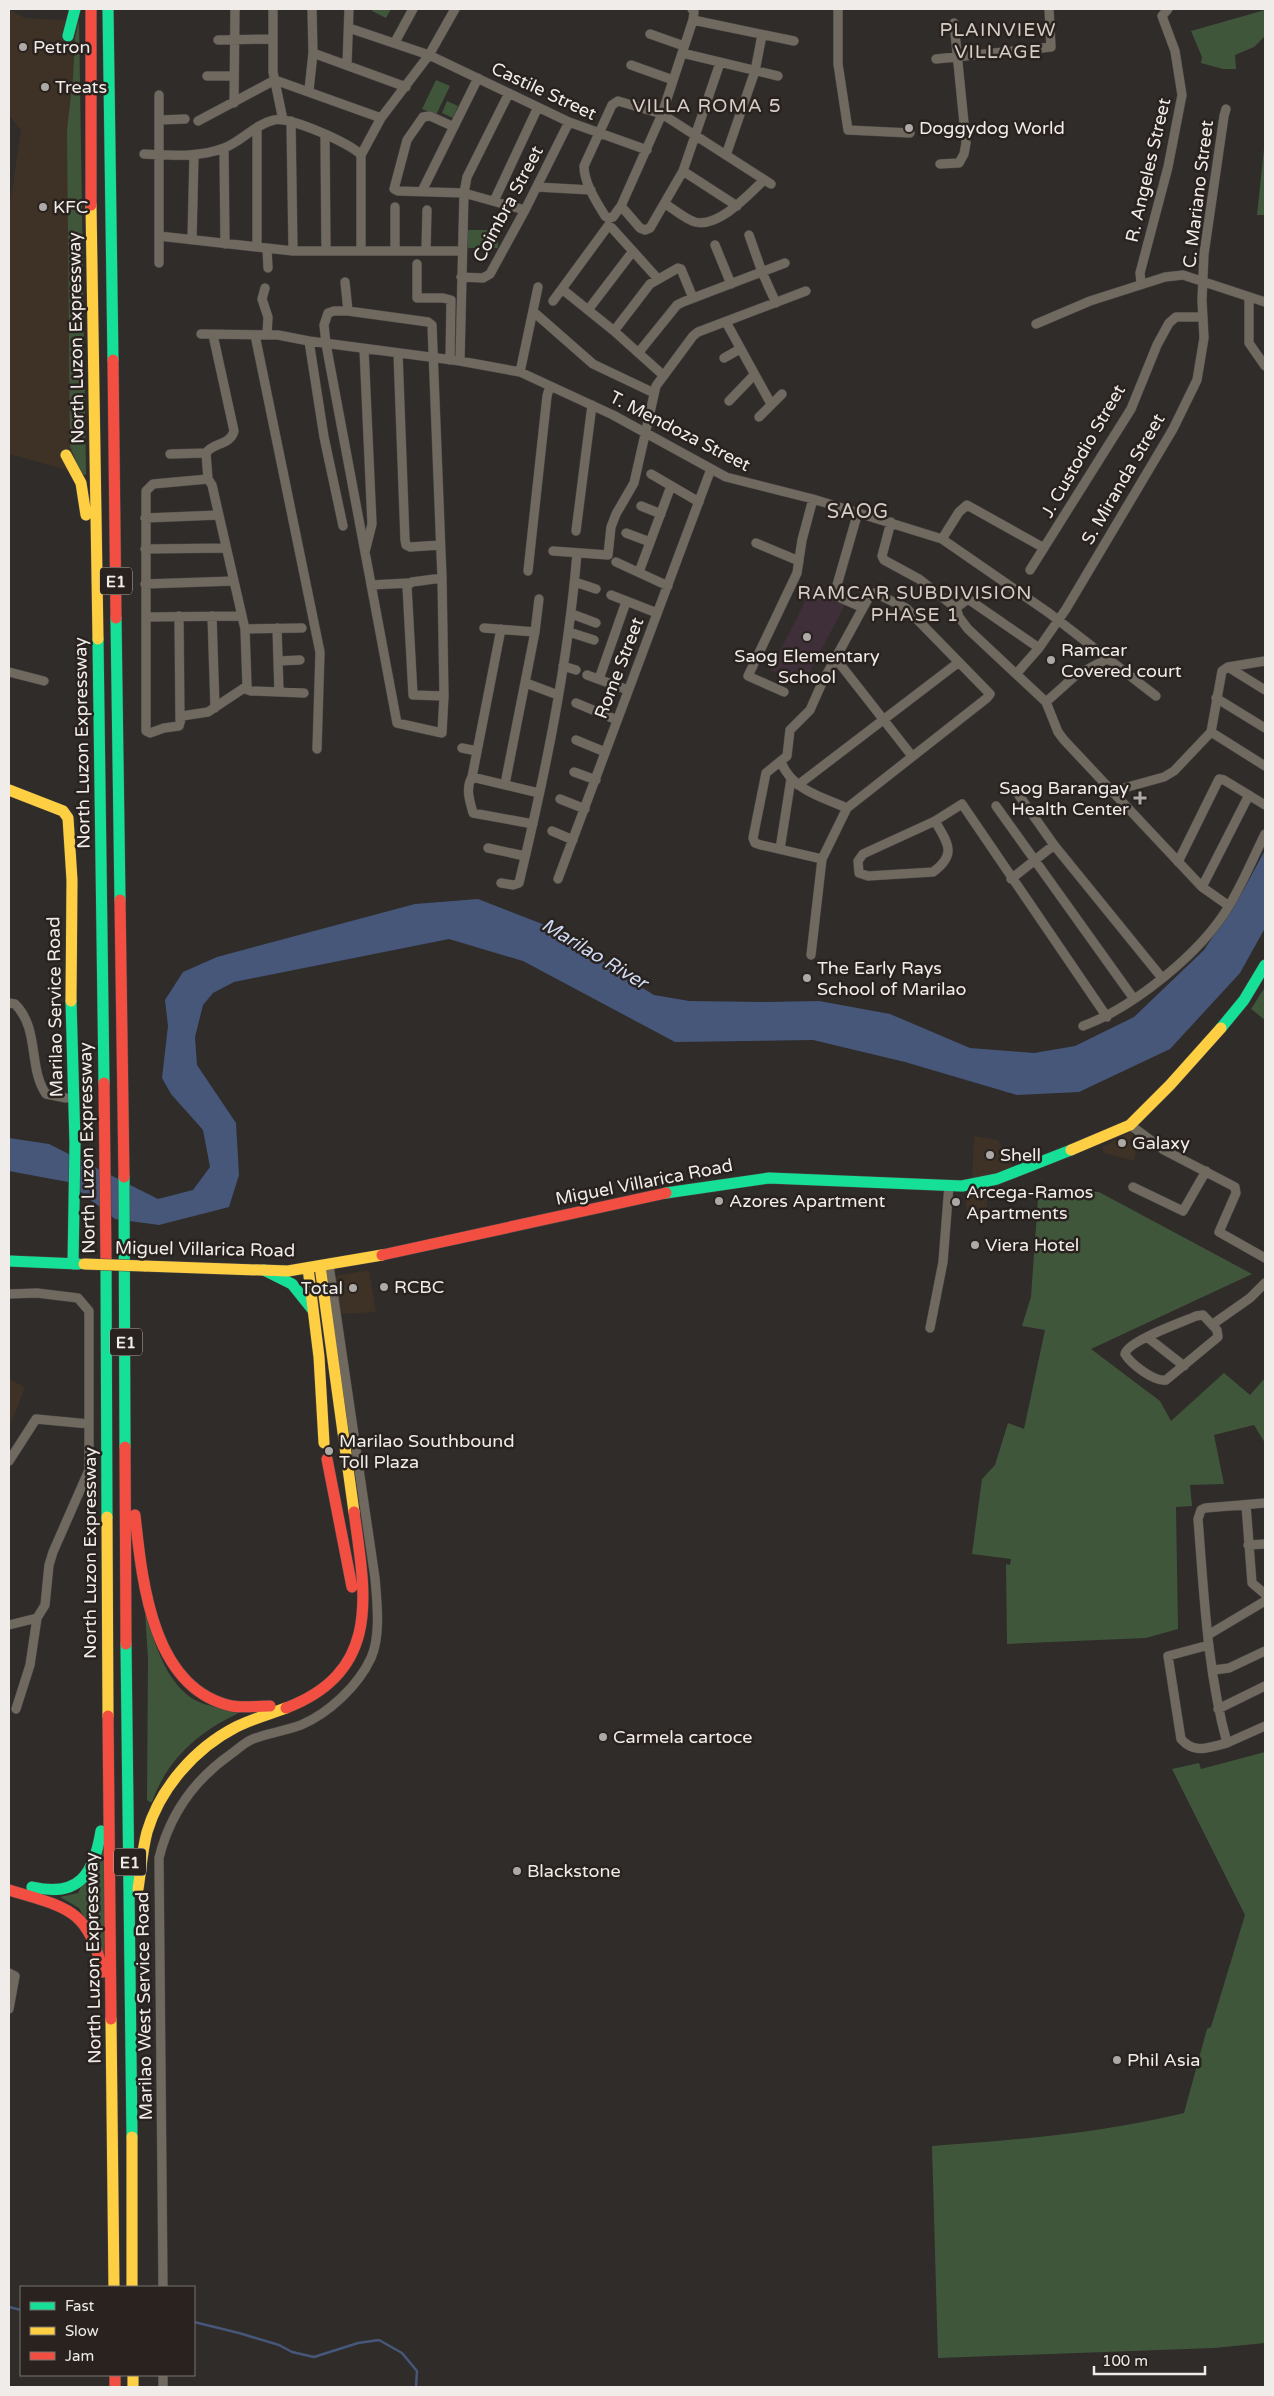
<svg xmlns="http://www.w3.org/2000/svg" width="1274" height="2396" font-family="'Varela Round',sans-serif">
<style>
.commercial{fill:#3d3225}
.education{fill:#3e2f38}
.green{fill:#40563b}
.water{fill:#46577a}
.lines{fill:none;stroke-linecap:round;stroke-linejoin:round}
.stream{stroke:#46577a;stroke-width:2.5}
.street-casing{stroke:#494746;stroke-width:10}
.fast-casing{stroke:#494746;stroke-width:12}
.slow-casing{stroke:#494746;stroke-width:12}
.jam-casing{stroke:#494746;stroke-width:12}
.street{stroke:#70695f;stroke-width:9}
.fast{stroke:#16e098;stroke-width:11}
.slow{stroke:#ffcf43;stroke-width:11}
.jam{stroke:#f24e42;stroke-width:11}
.slow-bridge-casing{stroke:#494746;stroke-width:12;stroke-linecap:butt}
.slow-bridge{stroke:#ffcf43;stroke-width:11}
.poi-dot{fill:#aca9a6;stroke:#29221e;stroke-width:2}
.labels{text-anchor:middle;stroke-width:5;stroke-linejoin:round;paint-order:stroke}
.shield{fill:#29221e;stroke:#b4afac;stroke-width:1}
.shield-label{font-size:16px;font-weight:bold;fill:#f0ece9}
.poi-label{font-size:18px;fill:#f0ece9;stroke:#29221e;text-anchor:start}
.street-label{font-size:18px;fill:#f0ece9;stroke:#29221e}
.neighbourhood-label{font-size:19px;letter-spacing:1px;fill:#d5ccc6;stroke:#29221e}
.water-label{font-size:19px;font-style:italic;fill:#cedbf6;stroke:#29221e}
.quarter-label{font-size:20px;letter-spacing:1px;fill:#d5ccc6;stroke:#29221e}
</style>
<rect width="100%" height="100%" fill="#2f2c2a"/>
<path class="commercial" d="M9,9l16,9 54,3 7,454 -77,-21v-243l12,-81 -12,-15z
M1132,1131l4,21 -2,9 -30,-8 -2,-6z
M974,1136l24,4 16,29 -42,10z
M965,1193l22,1v20l-20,1z
M369,1270l7,42 -35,2 -6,-32 1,-4 3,-3z
M9,1379l16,8 -10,27 -6,11z"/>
<path class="education" d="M812,588l33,17 -42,80 -33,-15z"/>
<path class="green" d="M373,9h18l-5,9 -14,-7z
M1265,10v26l-11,11 -19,8 1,14h-13l-22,-6 1,-6 -11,-26z
M79,21l7,454 -5,-1 -11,-28 -3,-316 6,-52 2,-40z
M436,80l14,6 -14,29 -14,-6z
M447,101l11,5 -5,12 -11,-5z
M1265,139v76h-8z
M468,230h30v18h-30z
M1265,987v33l-14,-11z
M1082,1191l17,1 153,82 -161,75 69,52 11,20 53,-48 26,22 15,-17v65l-11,-18 -40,10 10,49 -34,1 2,21 -16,1 2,122 -32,9 -139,6 -1,-80 4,1 1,-6 -39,-5 10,-75 13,-14 13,-42 16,6 21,-99 -23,-4 9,-29 7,-98 11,-1v-6z
M145,1612c10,32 23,80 59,92 12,4 27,5 39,7 -42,19 -75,46 -91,91h-2l-3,-2 1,-141z
M1265,1752v591l-51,5 -276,10 -6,-212c85,-6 170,-13 252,-33l23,-84 4,-2 34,-112 -73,-146 27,-6 2,6z
M104,1840v115l-25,-47 -19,-11 18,-4z"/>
<path class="water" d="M1265,850v78l-25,45 -70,76 -91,43 -62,3 -112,-33 -92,-22 -138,2 -152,-81 -74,-22 -215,43 -21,11 -10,12 -8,32 2,28 39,58 3,52 -10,32 -70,18 -44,-6 -47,-37 -59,-11v-33l40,6 109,55 35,-9 17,-23 -7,-37 -32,-36 -9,-16 6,-52 -3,-26 18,-28 34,-15 198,-53 63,-5 103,40 28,28 45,28 35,6 77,1 53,-1 71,13 80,34 64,5 41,-7 59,-29 70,-67 39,-59z"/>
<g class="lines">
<path class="stream" d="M9,2307l12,3
M194,2322l45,11 40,12 13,7 22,5 44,-14 21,-3 23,13 15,18 -1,16"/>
<defs>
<path id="street" d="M273,9v63l10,48
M692,9l2,3 -1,8 -31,94 -41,92 -8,11 -5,1 -3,-2c-9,-15 -21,-33 -21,-50l28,-61 6,-4 44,13 109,70
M838,9v55l10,66 62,3
M693,20l101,21
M349,28l80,27 140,67 78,28
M650,34l34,12
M218,40l54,-1
M395,42l18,-33
M313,53l93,34
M682,53l96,23
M936,59l115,-12 -2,-38
M347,65l2,-56
M631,65l42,15
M207,76h27
M309,90l4,-37 -1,-44
M159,95v168
M234,103l1,-94
M160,120l25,-1
M198,121l77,-41 106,38
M291,121l2,130
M452,126l-22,-10 -7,1 -16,23 -13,49 4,2 66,2 61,17
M257,128v119
M325,136l1,115
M224,148l1,96
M144,154c26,1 54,4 80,-6 17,-6 31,-24 50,-28 15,-4 76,23 87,35v95
M361,155l20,-37 48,-63 26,-46
M726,155l29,-84 7,-36
M940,164l19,-1 5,-9 2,-11 -12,-120
M683,171l54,35
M537,187l54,3
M422,191l56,-113
M494,201l44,-94
M665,204c9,5 20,15 30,18 24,6 54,-28 69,-42
M621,206l19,22 5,2 5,-2 33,-57 37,-108
M749,235l13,37 14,31
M159,236l134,15h169
M192,240l2,-85
M715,245l16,39
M267,248l1,20
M395,250v-43
M426,250l1,-40
M417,264v34h26l8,2 -1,60
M461,277l22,1 7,-4 35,-64 44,-88
M345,282l3,29
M1141,283l-1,-10 28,-106 14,-72 -7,-44 -13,-35 6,-7
M265,288l-3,11 6,18 -1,18
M562,289l52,42 49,44
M1249,297v46l16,23
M553,301l55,-75 4,2 46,51
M588,310l45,-59
M334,311h14l80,11 4,3 10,253 2,118 -2,37 -45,-10 -71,-379 -2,-19 4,-12z
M536,314l57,50 61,29
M726,322l45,82
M1036,324l54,-23 75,-24 18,-2 82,27
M614,331l36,-47 28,-16 3,1 12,29
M201,334l77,1 31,6 151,20 60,11 93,43 113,62 87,22 129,40 107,74 107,83
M255,335l65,317 -3,97
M309,341l15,96 19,89
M364,349l8,175 -7,28
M639,352l38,-47 6,-3 102,-39
M398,353l7,187 1,5 4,2 30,-2
M724,358l16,-9
M460,361l4,-168 3,-16 42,-84
M520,372l18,-85
M729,401l25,-26
M759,417l23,-23
M170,454l36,-1
M651,474l48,28
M208,479l4,6 33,144 2,57 -39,26 -26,4 -3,10 -15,2 -14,5 -4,-2v-240l7,-7z
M208,479l-2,-26c7,-11 24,-7 28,-22l-21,-96
M641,506l20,8
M858,512l-23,80 1,4 27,12
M145,518l74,-3
M891,522l-9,34 2,4 35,19 37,29 3,9 9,12 78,73 12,30 6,8 138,147 27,19
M576,531l16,-126
M626,533l24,9
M942,539l17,-27 8,-7 77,43
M756,543l43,18
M145,549l81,-1
M553,551l55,4 3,-28 5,-13 18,-31 22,-97 37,-50 5,-4 108,-41
M616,562l52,24
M1030,570l101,-161 26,-64 12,-22 7,-6h27
M528,571l19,-175 3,-10
M639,572l32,-86
M442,578l-30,4 -5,4 6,109 31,1
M575,582l21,7
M145,584l89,-3
M371,585l37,-2
M611,595l46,18
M956,608l12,-9 71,49
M572,614l24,9
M179,616l1,104
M212,616l3,92
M146,617l96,-1
M277,628l2,64
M484,628l51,4
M245,629l57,-1
M501,629l-29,148c-7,12 -2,24 1,36l60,11
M569,632l25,8
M836,659l76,97
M278,661l22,-1
M563,666l13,4
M1228,667l37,23
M9,672l35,9
M1017,673l22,-25 27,-39 107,-180 24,-49 7,-42 -2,-38 2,-46 20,-138 2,-7
M587,675l41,15
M599,679l27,-77
M526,683l32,12
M245,689l6,2 53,2
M784,692l-36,-16 49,-103 5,-33 11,-41
M1216,698l49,30
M1046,702l29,-26 32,-17
M576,703l41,17
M1211,732l54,34
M576,740l29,12
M462,748l15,3
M781,762c11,28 41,35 66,46
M574,772l22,8
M472,777l67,16
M505,784l30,-152 4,-33
M798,785l161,-123
M1113,791l51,-14 10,-6 37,-39 11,-61 6,-4 37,-6
M1018,794l36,51 108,133
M560,799l25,10
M996,806l138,193
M935,821c12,21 23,33 -2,51l-65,4 -9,-3 -1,-12 5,-7 72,-33 27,-17 145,213
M552,831l21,9
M488,848l37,8
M780,849l11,-70
M1178,862l41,-83 5,1 41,25
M558,879l153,-410
M1011,879l43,-34
M501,883l12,2 6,-2c26,-108 49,-219 58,-330
M1202,887l47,-92
M811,955l11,-96 25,-51 140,-110 3,-4 -84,-86 -31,-15 -5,2 -48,88 -12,27 -20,20 -3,26 -21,17 -13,65 2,5 6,2 61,14
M9,1003l6,1c25,25 13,64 31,90l20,4
M1083,1026c51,-19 118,-73 146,-120 14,-23 24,-48 36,-72
M1130,1125l34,25 71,37 1,6 -17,39 46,26
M1133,1187l50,24 23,-40
M9,1294l28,-1 41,5 11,13v159l-36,82 -4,13 -4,40 -8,13 -28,7
M1203,1315l14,15 1,7 -52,43c-12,2 -35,-16 -41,-26 2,-13 58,-32 71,-38z
M1213,1324l37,-26 15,-15
M930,1328l13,-66 6,-77
M1147,1337l37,29
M9,1461l27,-42 53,5
M1265,1503l-60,5 -4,2 -3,9c6,74 9,151 29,224l38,-17
M1246,1505l6,78 13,11
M1248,1545l17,-1
M1208,1635l57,-34
M1209,1645l-41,11 13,83c14,16 28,8 46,4
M1214,1670l15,-2 36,-17
M16,1709l14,-44 7,-47
M1218,1709l47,-23
M9,1973l6,3 -6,33
M163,2287l-4,-429c11,-45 35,-78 72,-104 7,-5 14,-12 22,-15 15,-6 32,-8 48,-14 28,-12 57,-39 70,-67 10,-22 6,-56 4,-80l-46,-313
M163,2375v12"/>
<path id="fast" d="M108,9l5,351
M68,36l7,-27
M116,618l4,282
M98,639l6,444
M71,1001l4,142 -2,121
M1221,1028l23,-28 21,-35
M124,1177l1,270
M666,1193l103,-15 193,8 35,-7 74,-29
M106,1260l1,257
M9,1261l70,3
M264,1270l28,14 20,25
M126,1644l6,493
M32,1887c47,11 62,-13 69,-56"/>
<path id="slow" d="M91,205l7,434
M66,455l15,28 5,32
M9,790l54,21 5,7 4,62 -1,121
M1071,1150l59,-25 40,-40 51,-57
M144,1266l144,5 94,-16
M320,1266l34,246
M308,1268l11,89 5,86
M107,1517l1,199
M138,1889c3,-19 4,-38 9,-57 13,-44 48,-84 89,-105 16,-8 34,-13 50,-19
M111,2019l3,268
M132,2137v150
M133,2375v12"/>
<path id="jam" d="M91,9v196
M113,360l3,258
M120,900l4,277
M104,1083l2,177
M382,1255l284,-62
M125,1447l1,197
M327,1459l25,128
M135,1515c7,66 17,174 97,191 11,2 26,0 38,0
M286,1708c97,-37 79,-115 68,-196
M108,1716l3,303
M9,1890c58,18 78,17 94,82
M115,2375v12"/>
</defs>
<use href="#street" class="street-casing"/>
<use href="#fast" class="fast-casing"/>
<use href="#slow" class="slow-casing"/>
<use href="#jam" class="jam-casing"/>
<use href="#street" class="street"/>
<use href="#fast" class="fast"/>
<use href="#slow" class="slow"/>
<use href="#jam" class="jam"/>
<defs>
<path id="slow-bridge" d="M84,1264l60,2"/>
</defs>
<use href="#slow-bridge" class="slow-bridge-casing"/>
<use href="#slow-bridge" class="slow-bridge"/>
</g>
<g class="poi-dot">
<circle cx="23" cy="47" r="5"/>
<circle cx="45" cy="87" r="5"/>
<circle cx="909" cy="128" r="5"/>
<circle cx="43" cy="207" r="5"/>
<circle cx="807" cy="637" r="5"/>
<circle cx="1051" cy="660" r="5"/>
<path d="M1137.5 790.5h5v5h5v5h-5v5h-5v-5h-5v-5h5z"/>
<circle cx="807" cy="978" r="5"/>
<circle cx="1122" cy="1143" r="5"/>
<circle cx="990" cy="1155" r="5"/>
<circle cx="719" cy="1201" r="5"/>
<circle cx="956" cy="1202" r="5"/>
<circle cx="975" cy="1245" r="5"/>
<circle cx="384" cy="1287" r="5"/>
<circle cx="353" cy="1288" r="5"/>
<circle cx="329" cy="1451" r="5"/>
<circle cx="603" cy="1737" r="5"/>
<circle cx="517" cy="1871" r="5"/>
<circle cx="1117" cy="2060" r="5"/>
</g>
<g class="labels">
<g class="shield">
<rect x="100" y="567.5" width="32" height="27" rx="4"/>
<rect x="110" y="1328.5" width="32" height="27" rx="4"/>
<rect x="114" y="1848.5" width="32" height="27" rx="4"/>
</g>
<g class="shield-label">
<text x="116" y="587">E1</text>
<text x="126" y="1348">E1</text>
<text x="130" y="1868">E1</text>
</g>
<g class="poi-label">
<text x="33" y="53">Petron</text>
<text x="55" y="93">Treats</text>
<text x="919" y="134">Doggydog World</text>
<text x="53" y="213">KFC</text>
<text x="1061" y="656">Ramcar<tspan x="1061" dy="21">Covered court</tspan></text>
<text x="807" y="662" text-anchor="middle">Saog Elementary<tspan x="807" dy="21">School</tspan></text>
<text x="1129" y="794" text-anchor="end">Saog Barangay<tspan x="1129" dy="21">Health Center</tspan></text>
<text x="817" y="974">The Early Rays<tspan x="817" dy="21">School of Marilao</tspan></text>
<text x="1132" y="1149">Galaxy</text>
<text x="1000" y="1161">Shell</text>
<text x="966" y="1198">Arcega-Ramos<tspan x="966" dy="21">Apartments</tspan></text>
<text x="729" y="1207">Azores Apartment</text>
<text x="985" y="1251">Viera Hotel</text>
<text x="394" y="1293">RCBC</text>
<text x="343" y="1294" text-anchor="end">Total</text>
<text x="339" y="1447">Marilao Southbound<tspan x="339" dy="21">Toll Plaza</tspan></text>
<text x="613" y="1743">Carmela cartoce</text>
<text x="527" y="1877">Blackstone</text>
<text x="1127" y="2066">Phil Asia</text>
</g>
<g class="street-label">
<text transform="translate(544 91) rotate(25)" y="6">Castile Street</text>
<text transform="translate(1148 170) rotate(-77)" y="6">R. Angeles Street</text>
<text transform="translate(1198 194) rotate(-83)" y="6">C. Mariano Street</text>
<text transform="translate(508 204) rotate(-62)" y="6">Coimbra Street</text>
<text transform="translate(76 338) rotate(-91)" y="6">North Luzon Expressway</text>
<text transform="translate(680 431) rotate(27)" y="6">T. Mendoza Street</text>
<text transform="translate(1083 451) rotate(-60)" y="6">J. Custodio Street</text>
<text transform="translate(1123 479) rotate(-60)" y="6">S. Miranda Street</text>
<text transform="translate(619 668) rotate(-69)" y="6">Rome Street</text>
<text transform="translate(82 743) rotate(-91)" y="6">North Luzon Expressway</text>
<text transform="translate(55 1007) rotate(-91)" y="6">Marilao Service Road</text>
<text transform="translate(87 1148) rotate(-91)" y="6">North Luzon Expressway</text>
<text transform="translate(644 1182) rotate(-11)" y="6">Miguel Villarica Road</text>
<text transform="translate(205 1249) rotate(1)" y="6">Miguel Villarica Road</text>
<text transform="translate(90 1553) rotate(-90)" y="6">North Luzon Expressway</text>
<text transform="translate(93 1958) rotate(-91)" y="6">North Luzon Expressway</text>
<text transform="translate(144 2006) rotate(-91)" y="6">Marilao West Service Road</text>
</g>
<g class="neighbourhood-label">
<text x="998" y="36">PLAINVIEW<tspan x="998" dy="22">VILLAGE</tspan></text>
<text x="707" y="112">VILLA ROMA 5</text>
<text x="915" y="599">RAMCAR SUBDIVISION<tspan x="915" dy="22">PHASE 1</tspan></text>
</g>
<g class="water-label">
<text transform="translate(595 953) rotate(31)" y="7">Marilao River</text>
</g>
<g class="quarter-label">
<text x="858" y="518">SAOG</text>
</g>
</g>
<rect width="1274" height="2396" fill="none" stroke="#f0ece9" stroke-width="20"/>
<rect x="20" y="2286" width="175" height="90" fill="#29221e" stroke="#79736f"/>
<rect x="30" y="2302" width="25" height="8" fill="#16e098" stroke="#79736f"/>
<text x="65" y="2311" font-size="15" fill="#f0ece9">Fast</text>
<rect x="30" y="2327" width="25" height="8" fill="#ffcf43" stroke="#79736f"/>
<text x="65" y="2336" font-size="15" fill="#f0ece9">Slow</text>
<rect x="30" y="2352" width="25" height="8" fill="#f24e42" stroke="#79736f"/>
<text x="65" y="2361" font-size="15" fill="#f0ece9">Jam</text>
<path d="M1094 2366v8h111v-8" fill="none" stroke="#f0ece9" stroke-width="2.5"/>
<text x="1102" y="2366" font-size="15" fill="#f0ece9" stroke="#29221e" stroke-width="4" paint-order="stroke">100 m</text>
</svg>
